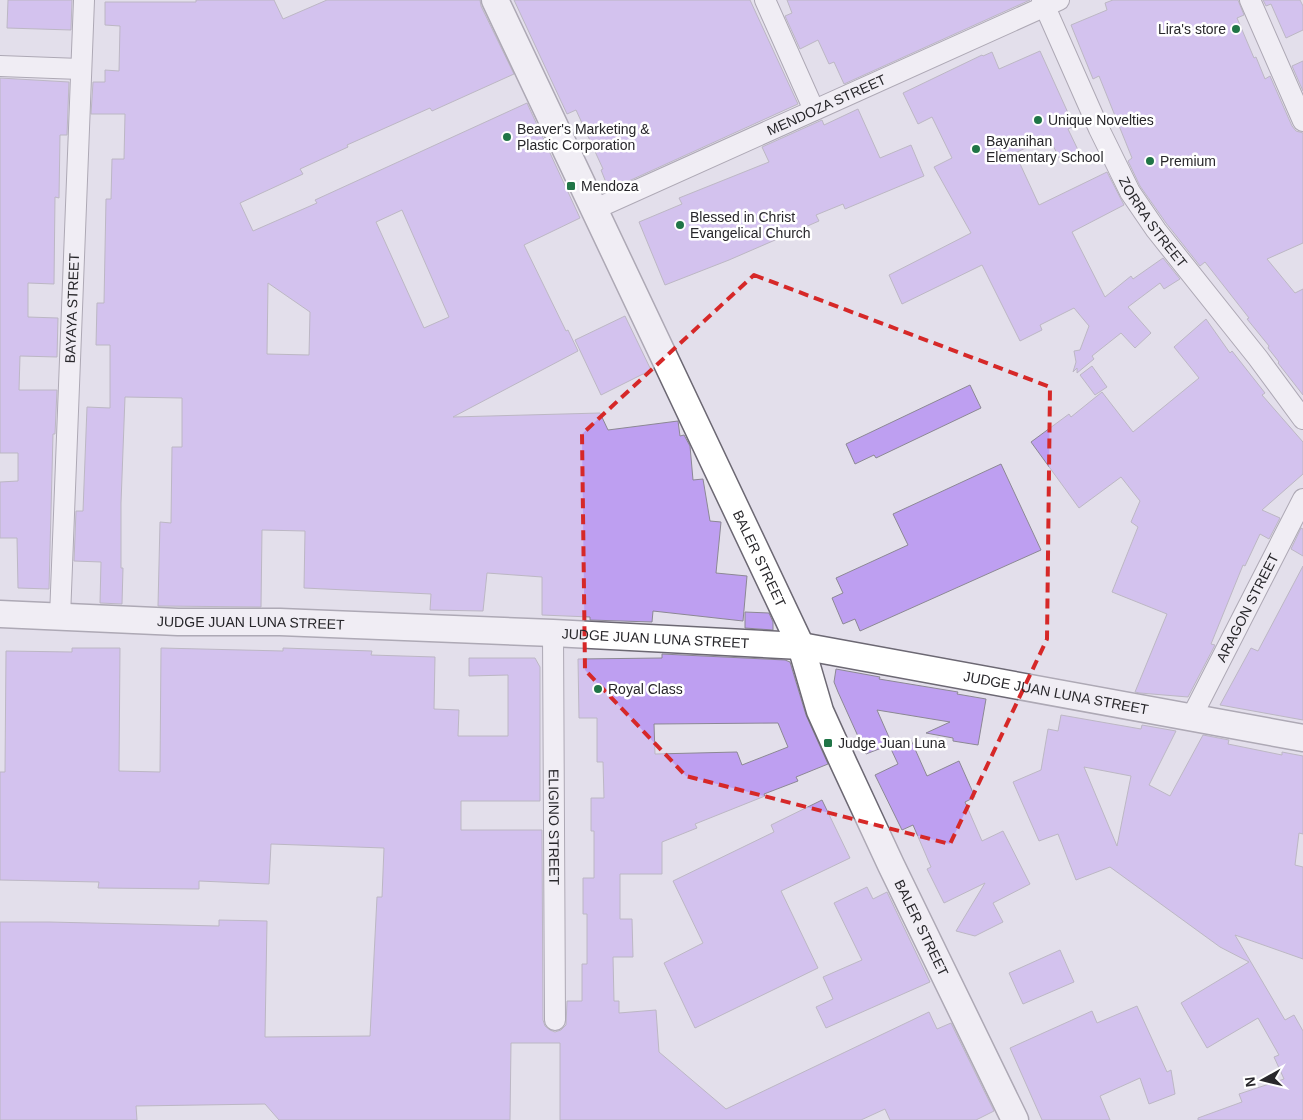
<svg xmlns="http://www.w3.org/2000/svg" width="1303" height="1120" font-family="Arial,sans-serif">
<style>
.building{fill:#be9ff1;stroke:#8c8894;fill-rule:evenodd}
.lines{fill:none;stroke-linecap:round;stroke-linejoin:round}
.minor-casing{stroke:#6c6873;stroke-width:22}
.tertiary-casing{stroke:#6c6873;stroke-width:29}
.minor{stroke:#fff;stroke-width:20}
.tertiary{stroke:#fff;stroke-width:26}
.marked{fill:none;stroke:#d62828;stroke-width:4;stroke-dasharray:10 6;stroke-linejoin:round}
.poi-dot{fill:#207547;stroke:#fff;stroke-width:2}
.labels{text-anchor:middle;stroke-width:5;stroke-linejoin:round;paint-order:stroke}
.poi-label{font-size:14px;fill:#28272b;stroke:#fff;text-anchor:start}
.street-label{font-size:14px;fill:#28272b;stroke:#fff}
</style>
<rect width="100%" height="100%" fill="#e3dfeb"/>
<path class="building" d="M8,0h64l-1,30 -64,-2z
M196,0h78l9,19 44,-19h153l1,6 33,68 -82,37 -2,-3 -83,37 1,2 -48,22 3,5 -63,29 13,28 64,-28 -2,-3 212,-97 53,115 -56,27 42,86 2,-1 10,21 -125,66 147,-4 8,17 70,-9 2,15 4,-1 6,11 3,34 10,-1 7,42 11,1 -5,51 31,3 -4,45 -90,-10 -1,11 -62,-2v-3l-48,-2v-38l-55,-4 -4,38 -53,-1 1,-16 -127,-6 1,-57 -43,-1 -1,77 -103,-1 2,-84 11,1 1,-76h10v-49l-57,-1 -4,106v65h2l-1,36 -22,-1 1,-41 -27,-1 2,-50h7l4,-104 23,1v-63h-14l1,-42h7l2,-104h5l1,-40h12l1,-45h-34l2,-32h12v-12l14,1 1,-45 -15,-1v-23h91zM402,210l47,107 -25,11 -48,-106zM268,283l42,29 -1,43 -42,-1z
M514,0h236l48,104 -189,86 -8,-20 2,-1 -27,-59 -9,4z
M787,0h243l-186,84 -10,-22 -5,2 -11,-24 -18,9 -15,-33 7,-3z
M1113,0h125l6,15 -7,3 17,40 2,-1 9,22 5,-3 22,50 4,5 7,2v110l-36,16 28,34 8,-4v106l-25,-32 1,-1 -11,-14 1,-2 -22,-27 2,-1 -44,-56 -5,4 -34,-43 -26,-37 -12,-25 4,-3 -33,-82 -6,3 -22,-54 36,-15 -2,-7z
M1263,0h37l3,6v24l-17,8 -15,-34 -5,2z
M1040,51l34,75 -6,3 11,23 -19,8 -11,-23 -34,16 24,52 68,-33 17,33 -52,27 33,65 26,-21 2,3 30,-21 17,21 -16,10 -4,-6 -32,24 23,26 -16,15 -14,-15 -29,23 2,3 -17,14v-5l-4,4 3,-10 -2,-11 6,-1 9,-24 -15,-18 -34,17 2,5 -22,11 -38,-76 -80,39 -13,-29 82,-42 -37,-66 18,-9 -20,-41 -14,7 -15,-31 79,-38 1,1 9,-4 7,17z
M1303,61v30l-11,-25z
M0,78l69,4 -2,53h-7l-1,63 -4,-1 -1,87 -26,-1v34l30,1 -1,39 -37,-1 -1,34h38l-2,44h-2l-4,155 -31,-1 -1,-50h-17v-56l18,-1v-28h-18z
M858,109l22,49 31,-13 13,31 -79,33 -2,-5 -27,11 3,6 -90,39 -64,25 -26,-63 43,-18 -3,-6 90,-36 -7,-15 60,-27 2,5z
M625,316l26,54 -50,25 -26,-55z
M1206,319l24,34 2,-2 33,42 -3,2 41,47v32l-41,36 18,8 -11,21 -9,-5 -15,32 -2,-1 -32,79 4,1 -27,52 -48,-4 -5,-1 32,-78 -55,-22 26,-65 -7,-5 9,-21 -19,-24 -42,31 -48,-66 38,-28 2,3 31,-25 31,40 66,-54 -25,-31z
M1092,366l15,21 -12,8 -15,-20z
M970,385l11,23 -105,50 -2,-3 -19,9 -9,-20z
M1001,464l40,86 -181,81 -5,-12 -12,5 -11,-26 11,-5 -7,-15 72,-33 -15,-31z
M1301,528l2,1v27l-12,-7z
M1303,566v154l-83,-15 31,-57 7,3z
M745,612l24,1 4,9v8l-28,-2z
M72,648h48l-1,123 41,1 1,-124 122,3v-3l89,3 -1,4 64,2 -1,52 25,1 -1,26h50v-61l-39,1v-18h66l5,9v134h-79v29h81l1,190 2,6 5,4 5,2 6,-2 5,-5 1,-24h15v-37h5v-50h-4v-36h11v-47h-3v-33h13l-1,-36h-6v-44h-18l-1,-59 84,-1v-4l123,6 5,2 16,53 22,49 -32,13 2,4 -34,13 1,2 -70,28 2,4 -35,14v32h-42v45h12l1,38h-20l1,44h5v12l37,-3 3,42 67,57 203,-97 8,17 14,-6 43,88 -18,9h-86l-5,-11 -24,11h-301v-77h-49l-1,77h-231l-14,-16 -129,2 1,14h-137v-198h49l170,4v-6l48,1 -2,116 105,-1 7,-139h5l2,-49 -113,-4 -2,40 -70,-3v8l-101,-1 1,-6 -99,-2v-108h5l1,-121 66,1zM778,723l10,24 -46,18 -5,-13 -82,2 -1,-30z
M836,669l44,8 -1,2 79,13 -1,2 29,5 -8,46 -25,-4v-3l-27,-5 24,-11 -73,-12 15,34 -26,10 -28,-62 -4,-10z
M1061,715l80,14 1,-4 34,6 -27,54 21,11 33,-61 26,5 -1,4 54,11v-3l21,4v78l-4,-1 -4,32 8,2v92l-68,-24 50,85 9,-5 9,16v89h-105v-2l44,-16 -3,-8 45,-15 -10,-22 5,-2 -21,-37 -51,30 -26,-45 68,-41 -29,-15 -110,-80 -34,13 -18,-46 -19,7 -26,-59 28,-12 7,-41 10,2zM1084,767l47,9 -14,70z
M911,740l16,36 32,-15 16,36 -10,5 17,39 21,-10 27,53 -37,19 10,19 -28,14 -19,-5 29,-48 -41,20 -17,-34 4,-2 -18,-42 -11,5 -27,-55 23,-11 -7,-15z
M822,800l28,58 -69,33 37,77 -123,60 -31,-65 39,-20 -30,-62 101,-49 -3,-7z
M867,887l6,12 14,-7 43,90 -104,46 -10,-21 17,-8 -10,-22 39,-17 -28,-57z
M1060,950l14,32 -51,22 -14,-31z
M1137,1006l30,66 4,-2 4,24 -26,10 -9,-26 -40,18 10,24h-68l-32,-72 82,-37 5,12z"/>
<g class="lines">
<defs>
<g id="minor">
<path d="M765,0l49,110"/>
<path id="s1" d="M1042,0l57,129 31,63 26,38 102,128 45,61"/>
<path d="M1250,0l53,121"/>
<path d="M0,66l80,3"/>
<path id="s2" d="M593,210l466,-210"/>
<path id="s3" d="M60,617l24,-617"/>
<path id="s4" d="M553,633l2,387"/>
<path id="s5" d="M1191,718l112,-219"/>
</g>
<g id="tertiary">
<path id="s6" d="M495,0l306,646 19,65 24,53 47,101 124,255"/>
<path id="s7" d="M0,614l178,8h102l273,11 248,13 502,92"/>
</g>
</defs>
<use href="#minor" class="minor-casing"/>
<use href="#tertiary" class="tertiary-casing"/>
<use href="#minor" class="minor"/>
<use href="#tertiary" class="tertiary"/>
</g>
<path d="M0 0H1303V1120H0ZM754,275l296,112 -3,252 -97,205 -264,-68 -101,-106 -3,-236z" fill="#e3dfeb" fill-opacity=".55" fill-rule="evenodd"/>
<path class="marked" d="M754,275l296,112 -3,252 -97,205 -264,-68 -101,-106 -3,-236z"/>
<g class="poi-dot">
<circle cx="1236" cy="29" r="5"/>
<circle cx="1038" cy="120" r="5"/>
<circle cx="507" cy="137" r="5"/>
<circle cx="976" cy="149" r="5"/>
<circle cx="1150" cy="161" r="5"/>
<rect x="566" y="181" width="10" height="10" rx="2.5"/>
<circle cx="680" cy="225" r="5"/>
<circle cx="598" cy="689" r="5"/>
<rect x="823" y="738" width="10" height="10" rx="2.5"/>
</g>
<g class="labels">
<g class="poi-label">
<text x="1226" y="34" text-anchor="end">Lira's store</text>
<text x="1048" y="125">Unique Novelties</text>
<text x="517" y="134">Beaver's Marketing &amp;<tspan x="517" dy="16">Plastic Corporation</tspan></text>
<text x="986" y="146">Bayanihan<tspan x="986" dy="16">Elementary School</tspan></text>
<text x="1160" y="166">Premium</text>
<text x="581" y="191">Mendoza</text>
<text x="690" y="222">Blessed in Christ<tspan x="690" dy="16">Evangelical Church</tspan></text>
<text x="608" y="694">Royal Class</text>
<text x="838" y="748">Judge Juan Luna</text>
</g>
<g class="street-label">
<text dy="5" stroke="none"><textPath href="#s2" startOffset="256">MENDOZA STREET</textPath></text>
<text dy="5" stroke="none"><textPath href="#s1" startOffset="249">ZORRA STREET</textPath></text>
<text dy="5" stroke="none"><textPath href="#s3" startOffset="309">BAYAYA STREET</textPath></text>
<text dy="5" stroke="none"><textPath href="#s6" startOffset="618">BALER STREET</textPath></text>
<text dy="5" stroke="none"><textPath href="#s5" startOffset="124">ARAGON STREET</textPath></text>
<text dy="5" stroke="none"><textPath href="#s7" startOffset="251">JUDGE JUAN LUNA STREET</textPath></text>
<text dy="5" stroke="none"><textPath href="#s7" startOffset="656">JUDGE JUAN LUNA STREET</textPath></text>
<text dy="5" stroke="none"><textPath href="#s7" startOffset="1061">JUDGE JUAN LUNA STREET</textPath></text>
<text dy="5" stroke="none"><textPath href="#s4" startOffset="194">ELIGINO STREET</textPath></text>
<text dy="5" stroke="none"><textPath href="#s6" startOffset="1022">BALER STREET</textPath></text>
</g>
</g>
<g transform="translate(1263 1080) rotate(262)" stroke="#ffffff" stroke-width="4" paint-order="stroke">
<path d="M0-4L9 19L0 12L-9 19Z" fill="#28272b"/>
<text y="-8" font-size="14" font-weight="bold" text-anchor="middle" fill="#28272b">N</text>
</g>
</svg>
